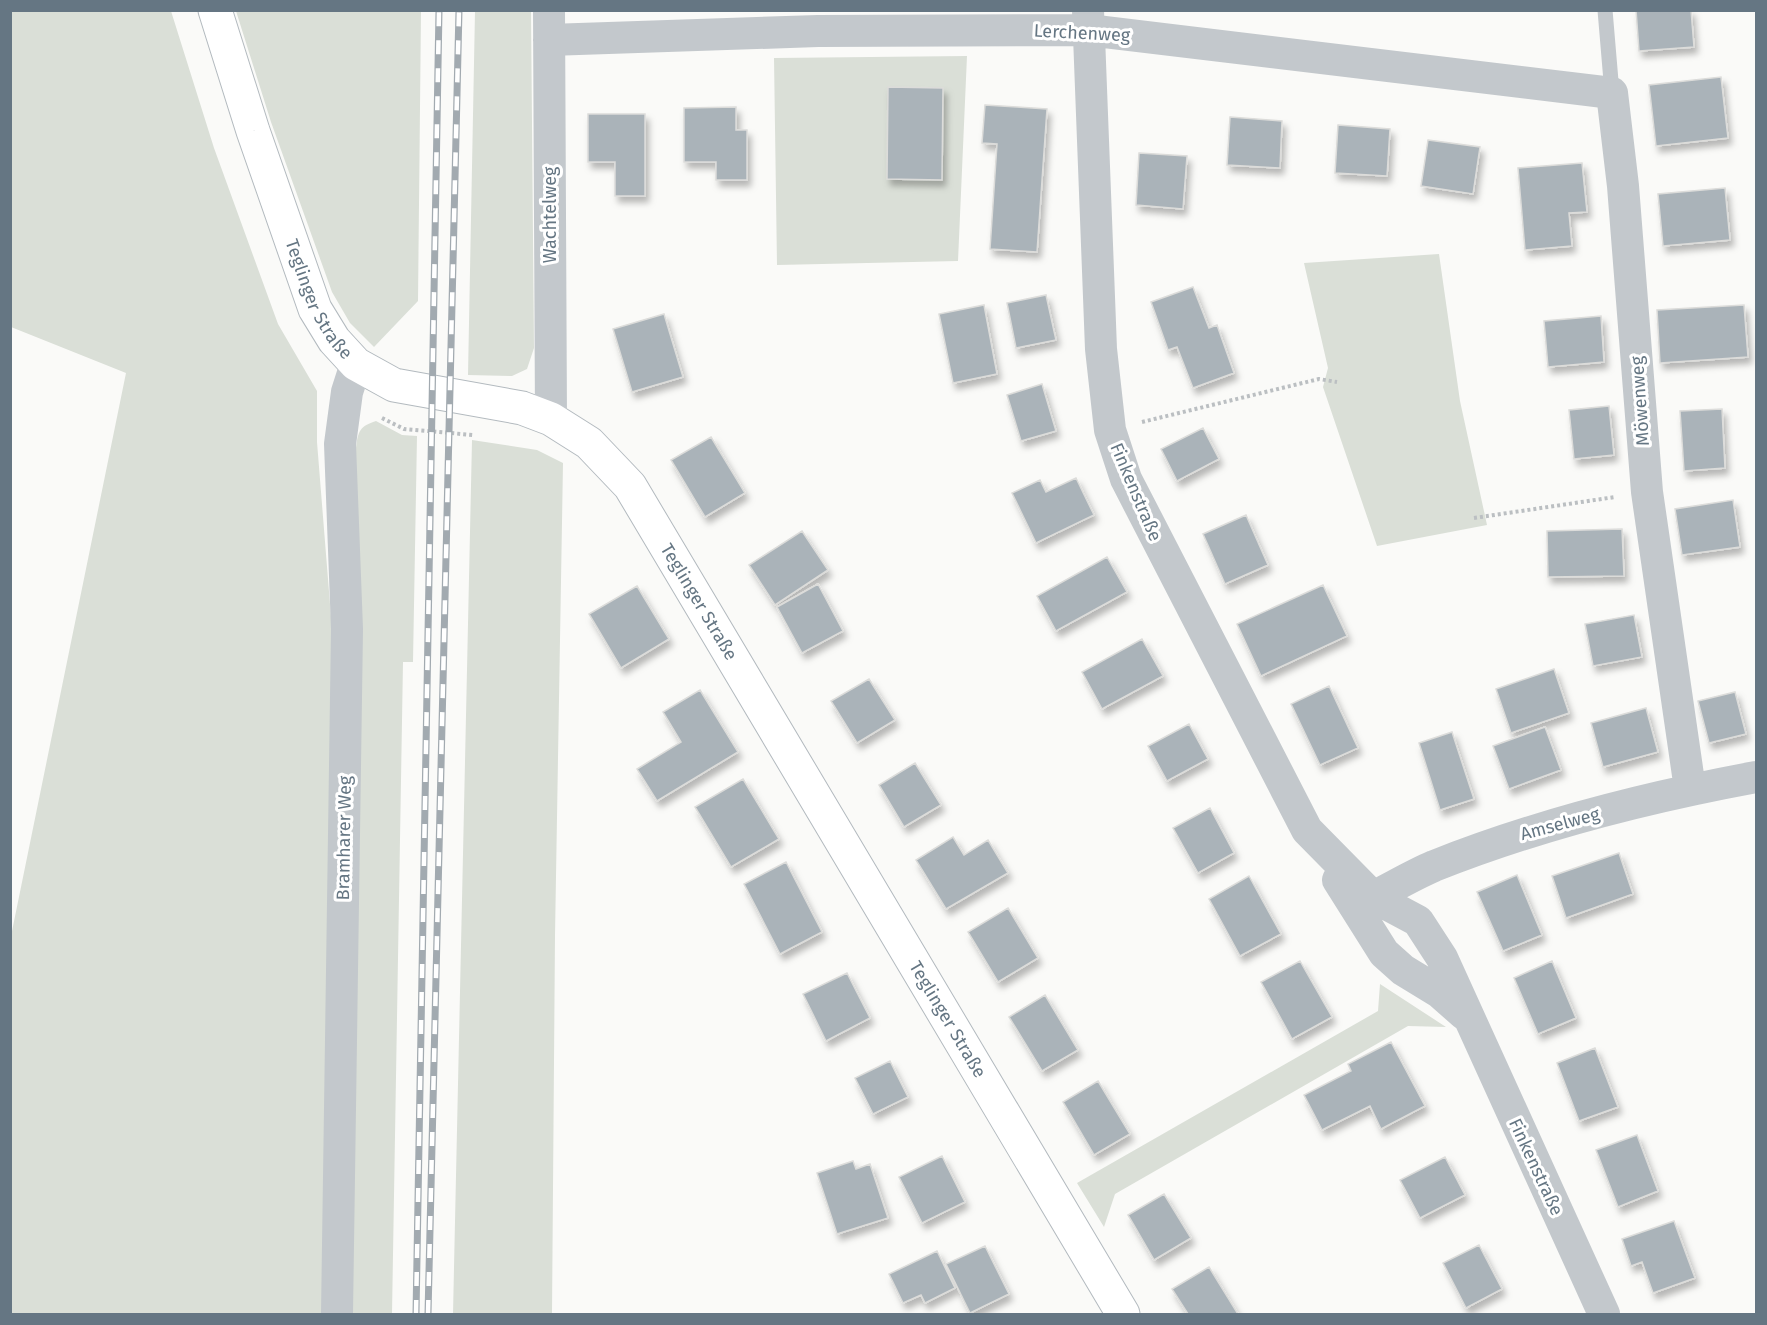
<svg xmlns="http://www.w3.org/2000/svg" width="1767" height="1325" font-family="'Fira Sans',sans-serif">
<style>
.green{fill:#dadfd7}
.building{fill:#aab3b9;stroke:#dcdcda;stroke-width:1.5;filter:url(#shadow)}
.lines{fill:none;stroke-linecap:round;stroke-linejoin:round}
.secondary-casing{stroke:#b3babf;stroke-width:35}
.path{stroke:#bbbfc2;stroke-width:4;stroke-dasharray:3 3;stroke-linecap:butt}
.lane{stroke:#c3c8cc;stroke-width:15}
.street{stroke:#c3c8cc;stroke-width:32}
.secondary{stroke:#fff;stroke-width:33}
.rail-casing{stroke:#a2aab0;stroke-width:7}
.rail{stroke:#fff;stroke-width:4.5;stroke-dasharray:14;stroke-linecap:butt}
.labels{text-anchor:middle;stroke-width:6;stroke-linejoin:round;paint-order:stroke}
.street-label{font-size:18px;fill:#657683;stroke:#fff}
</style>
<defs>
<filter id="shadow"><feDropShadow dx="3.5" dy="6" stdDeviation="3" flood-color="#0004"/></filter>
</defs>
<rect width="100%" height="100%" fill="#fafaf8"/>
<path class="green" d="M10,11h161l43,137 64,176 39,67v51l15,187 -10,685h-311v-378l115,-563 -115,-46z
M236,11h185l-3,290 -44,46 -24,-24 -18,-31 -61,-170z
M475,11h56l3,337 -7,21 -15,7 -44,-1z
M967,56l-9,205 -181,4 -3,-207z
M1439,254l21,147 27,124 -110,21 -54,-159 5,-19 -24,-105z
M376,421l26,14 15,1 -4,226h-10l-11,652h-40l4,-866c2,-17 4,-22 20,-27z
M472,440l65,10 26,13 -8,473 -3,378h-99z
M1380,984l66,43 -38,-1 -293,168 -11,33 -27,-44 301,-172z"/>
<path class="building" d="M1636,10h55l3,37 -55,4z
M1721,77l7,61 -72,8 -7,-61z
M888,87l55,1 -1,92 -55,-1z
M985,105l62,4 -10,143 -47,-3 7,-105 -15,-1z
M736,107v23h11v50h-31v-18h-32v-54z
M588,114h57v82h-30v-34h-27z
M1230,117l52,4 -2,47 -53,-3z
M1338,125l52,4 -3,47 -52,-3z
M1428,140l52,7 -7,47 -52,-8z
M1139,153l48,3 -4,53 -47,-4z
M1582,163l5,49 -18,1 3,33 -47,4 -7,-82z
M1725,188l5,52 -67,6 -5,-52z
M1193,287l16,41 8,-3 17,48 -41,15 -16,-41 -9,3 -17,-48z
M1046,295l10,45 -40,8 -9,-45z
M984,305l13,69 -44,9 -14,-69z
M1744,305l4,52 -88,6 -3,-53z
M664,314l19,63 -51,15 -19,-63z
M1601,316l3,46 -56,5 -4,-46z
M1042,384l14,47 -35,10 -14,-46z
M1609,406l5,49 -40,4 -5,-49z
M1722,409l3,59 -41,3 -4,-60z
M1203,428l16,31 -42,22 -16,-32z
M711,437l34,56 -40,24 -34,-57z
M1076,478l18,37 -58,28 -24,-50 28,-13 6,12z
M1733,500l7,47 -58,8 -7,-46z
M1246,515l22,50 -43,19 -22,-50z
M1622,529l2,47 -76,1 -1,-46z
M802,531l26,39 -53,35 -26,-40z
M1107,557l20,35 -71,39 -19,-35z
M818,584l25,47 -41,22 -25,-46z
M1323,585l24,51 -86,40 -24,-52z
M637,586l32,53 -48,29 -32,-54z
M1634,615l8,42 -49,9 -8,-42z
M1142,639l21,37 -61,33 -20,-37z
M1554,669l15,44 -58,20 -15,-44z
M869,679l26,41 -38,23 -26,-42z
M1329,686l29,62 -38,17 -29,-61z
M700,690l38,62 -81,49 -20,-32 44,-27 -18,-30z
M1735,692l11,42 -37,9 -11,-42z
M1646,708l12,44 -55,15 -12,-44z
M1189,724l19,35 -41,22 -19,-35z
M1545,727l16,43 -52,19 -16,-43z
M1452,732l22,67 -34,11 -21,-67z
M915,763l26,42 -37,22 -25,-42z
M743,779l36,60 -48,28 -36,-60z
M1210,808l24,45 -36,20 -25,-45z
M953,837l11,18 24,-15 20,33 -62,36 -30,-49z
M1619,853l14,41 -67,24 -14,-42z
M786,862l36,70 -42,22 -36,-70z
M1517,875l25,60 -39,16 -26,-59z
M1249,876l32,58 -41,22 -31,-57z
M1008,908l30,50 -40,24 -30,-50z
M1300,961l32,56 -40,22 -31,-57z
M1552,961l24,57 -38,16 -24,-56z
M847,973l23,45 -44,23 -23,-47z
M1045,995l33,55 -36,21 -33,-54z
M1391,1042l34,64 -44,23 -11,-23 -48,24 -18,-35 47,-24 -3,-7z
M1595,1048l23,59 -39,14 -22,-58z
M890,1061l18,36 -35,17 -18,-36z
M1098,1081l32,53 -36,21 -31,-53z
M1637,1135l21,56 -40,16 -22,-57z
M942,1156l23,46 -43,21 -23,-46z
M1445,1157l20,38 -45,23 -20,-38z
M853,1161l3,8 14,-5 18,54 -51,16 -20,-61z
M1164,1194l27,44 -37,22 -26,-45z
M1674,1221l21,57 -42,15 -11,-31 -11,4 -9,-27z
M1479,1245l23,44 -36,19 -23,-45z
M985,1246l24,48 -39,19 -24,-49z
M937,1251l18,37 -30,15 -4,-8 -18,8 -14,-29z
M1209,1267l29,47h-50l-16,-25z"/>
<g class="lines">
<defs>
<g id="secondary">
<path id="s1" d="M215,10l38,121 62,178 19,31 22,24 38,21 128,23 29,11 38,24 41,43 493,828"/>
</g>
</defs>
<use href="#secondary" class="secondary-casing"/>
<path class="path" d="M382,418l22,11 69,6
M1142,422l177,-43 18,3
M1474,518l141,-21"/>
<path class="lane" d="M1605,10l7,83"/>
<path class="street" d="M549,10l2,409
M1088,10l13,339 9,81 16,49 181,351 66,67 45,24 24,37 162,356
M549,40l269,-9 270,-1 524,63 11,93 24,306 43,297
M1338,880l46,73 19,17 36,22 25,22
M1373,897c20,-10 40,-22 61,-31 103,-41 214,-69 322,-89
M337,1314l10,-685 -7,-185 7,-52 9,-28"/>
<use href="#secondary" class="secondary"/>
<defs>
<path id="rail" d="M416,1314l23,-1304
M428,1314l31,-1304"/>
</defs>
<use href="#rail" class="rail-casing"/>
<use href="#rail" class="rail"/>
</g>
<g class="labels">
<g class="street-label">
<text transform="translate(1082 33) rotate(3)" y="6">Lerchenweg</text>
<text transform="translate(550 215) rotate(-90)" y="6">Wachtelweg</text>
<text dy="6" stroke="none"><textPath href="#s1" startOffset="308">Teglinger Straße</textPath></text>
<text transform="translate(1640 401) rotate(-94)" y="6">Möwenweg</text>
<text transform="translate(1136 492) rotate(67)" y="6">Finkenstraße</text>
<text dy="6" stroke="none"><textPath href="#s1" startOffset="828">Teglinger Straße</textPath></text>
<text transform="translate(1560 824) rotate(-15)" y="6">Amselweg</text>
<text transform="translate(344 838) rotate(-89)" y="6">Bramharer Weg</text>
<text dy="6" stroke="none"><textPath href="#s1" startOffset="1314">Teglinger Straße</textPath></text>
<text transform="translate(1536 1167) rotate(65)" y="6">Finkenstraße</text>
</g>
</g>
<rect width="1767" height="1325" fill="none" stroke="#657683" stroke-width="24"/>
</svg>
